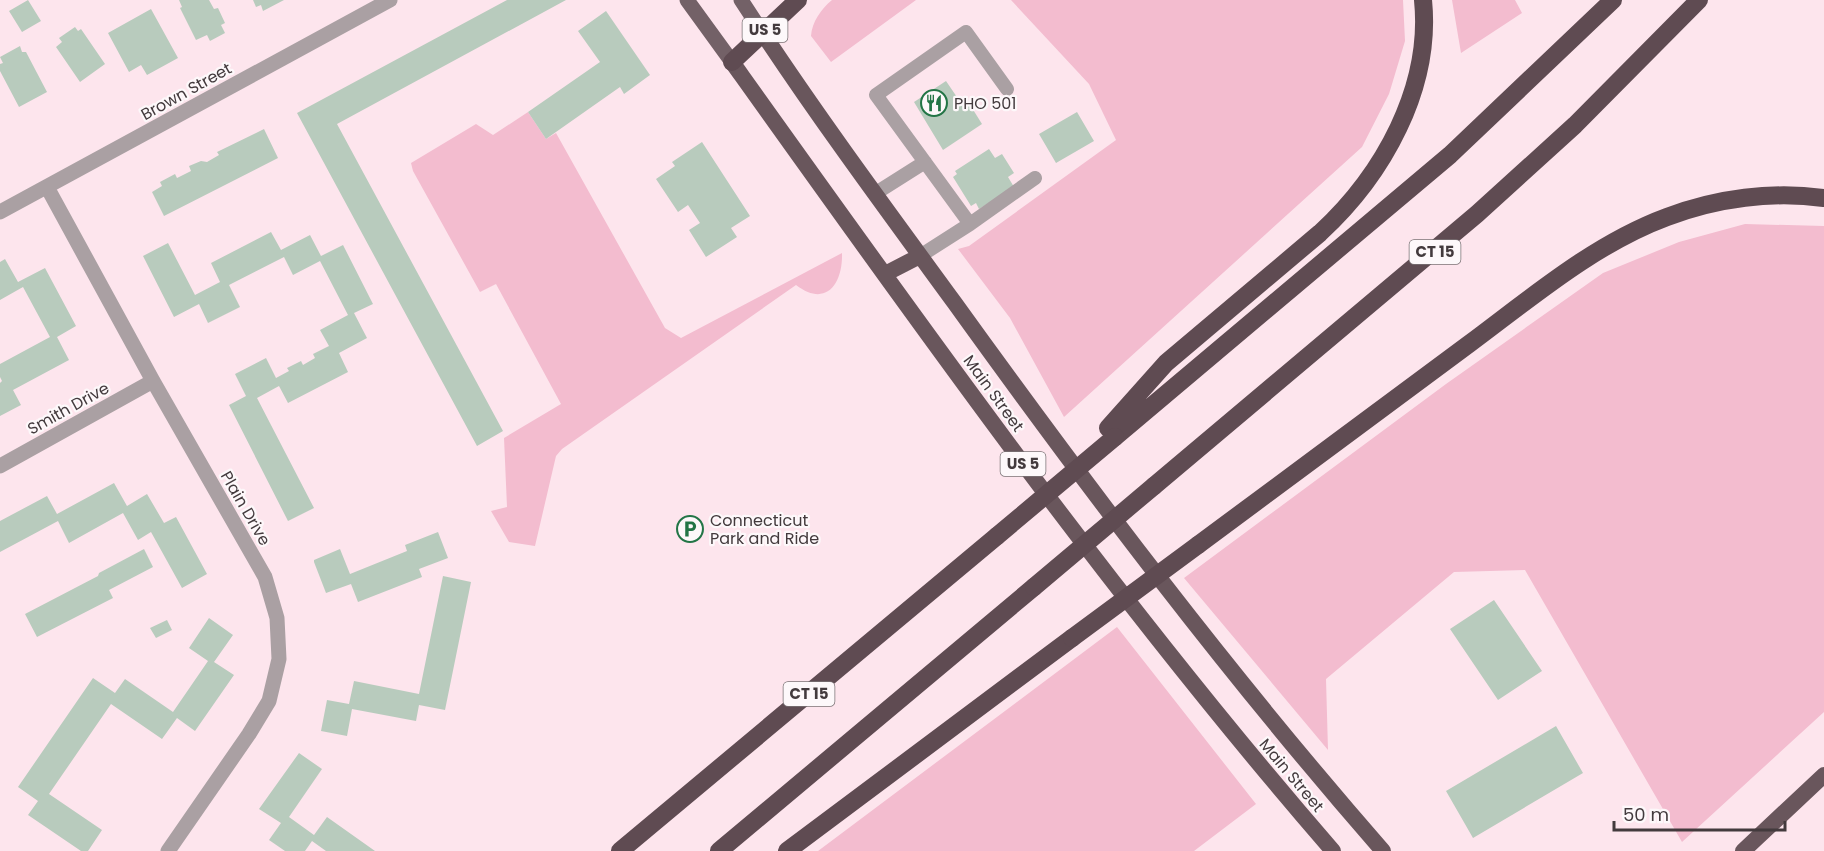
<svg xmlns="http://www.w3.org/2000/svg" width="1824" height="851" font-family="Poppins,sans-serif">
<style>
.green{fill:#f3bccf}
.building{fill:#b8cbbd}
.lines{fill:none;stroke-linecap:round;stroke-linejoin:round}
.service{stroke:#aaa0a3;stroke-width:14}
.minor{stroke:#aaa0a3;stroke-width:15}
.primary{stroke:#736167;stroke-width:15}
.trunk{stroke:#69565c;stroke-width:16}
.motorway{stroke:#5f4b52;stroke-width:18}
.motorway-bridge{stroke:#5f4b52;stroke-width:18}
.labels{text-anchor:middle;stroke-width:4.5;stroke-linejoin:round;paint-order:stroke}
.shield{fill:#fdf8fa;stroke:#7b7376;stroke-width:1.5}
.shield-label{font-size:15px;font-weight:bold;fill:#433a3d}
.street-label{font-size:16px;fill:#433a3d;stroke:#fdf8fa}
.poi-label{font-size:16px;fill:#433a3d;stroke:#fdf8fa;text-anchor:start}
</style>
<rect width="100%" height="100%" fill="#fde5ed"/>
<path class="green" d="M832,0h84l-85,62 -20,-26c1,-14 10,-27 21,-36z
M1011,0h392l2,41 -16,53 -27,53 -298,270 -54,-99 -52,-69 11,-3 147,-106 -27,-56z
M1452,0h63l7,13 -61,40z
M528,112l18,27 10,-6 109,195 16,10 161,-85c1,31 -16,55 -46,32l-234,164 -6,7 -21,90 -26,-4 -18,-31 16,-4 -3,-69 57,-34 -65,-120 -16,8 -67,-121 -2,-8 65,-39 17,11z
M1745,224l79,2v486l-142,130 -157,-272 -71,2 -128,107 2,71 -144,-172 262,-194 157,-111 76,-31z
M1117,627l139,177 -62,47h-376z"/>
<path class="building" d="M28,0l13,21 -19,11 -13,-21z
M179,0h30l5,9 4,-1 7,15 -4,2 4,8 -15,8 -3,-6 -11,5 -16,-32 2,-1z
M253,0h31l-21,11 -2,-6 -5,2z
M507,0h59l-229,124 166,307 -26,15 -180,-333z
M151,9l27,49 -31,17 -6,-10 -12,7 -21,-39z
M606,11l44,64 -26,19 -4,-7 -74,52 -18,-27 72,-50 -22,-31z
M75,27l3,4 3,-2 24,35 -25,18 -24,-35 6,-5 -3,-4z
M20,46l2,6h4l21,40 -28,15 -19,-36v-7l3,-1 -3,-6z
M946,81l15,22 6,-3 15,24 -39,26 -29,-48z
M1077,112l17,29 -38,22 -17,-29z
M264,129l14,29 -114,58 -12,-24 10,-6 -2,-4 15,-8 2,4 14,-7 -2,-5 12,-5 6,1 12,-7 -2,-3z
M702,142l48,74 -19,12 6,9 -31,20 -17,-27 11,-7 -12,-18 -10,7 -22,-33 19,-13 -3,-4z
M989,149l6,9 7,-4 12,19 -6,4 6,10 -35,22 -3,-6 -5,3 -18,-29 4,-3 -2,-3z
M271,232l10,18 29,-15 11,21 22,-11 30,59 -19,9 13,25 -28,15 9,19 -60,31 -9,-17 -22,12 57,110 -26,13 -59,-116 17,-9 -11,-22 31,-16 10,20 13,-7 -2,-3 14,-7 2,4 12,-7 -2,-4 16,-8 -9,-16 28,-15 -28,-54 -27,14 -9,-18 -55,28 11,22 -32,16 -9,-19 -25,13 -31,-61 25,-13 27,52 25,-13 -9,-19z
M5,259l13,23 27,-14 31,58 -19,11 12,23 -56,30 8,15 -21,11v-33l2,-2 -2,-4v-13l50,-27 -27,-50 -23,13v-38z
M114,483l13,23 20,-12 17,29 12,-6 31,57 -25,14 -31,-56 -13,8 -15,-27 -54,30 -11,-22 -58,31v-31l47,-25 10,18z
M438,532l10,26 -29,11 3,8 -64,25 -7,-18 -25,9 -12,-31v-2l26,-11 10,25 57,-23 -2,-6z
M144,549l9,18 -44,23 4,8 -76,39 -12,-23 73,-38 1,-3z
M443,576l28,6 -26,128 -26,-5 -3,16 -64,-12 -5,27 -26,-5 6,-31 22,4 5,-23 65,13z
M1494,600l48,71 -44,29 -48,-71z
M209,618l24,17 -19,27 20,13 -39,56 -18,-13 -15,21 -51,-35 -62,90 53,36 -14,21h-7l-53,-36 10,-14 -20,-14 75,-109 22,15 10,-14 48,33 35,-51 -19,-13z
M167,620l5,10 -16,8 -6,-10z
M1556,726l27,47 -110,65 -27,-47z
M299,753l23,16 -33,48 25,18 13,-18 48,34h-49l-14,-10 -7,10h-20l-16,-11 12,-17 -22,-14z"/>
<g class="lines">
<path class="service" d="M876,193l49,-31
M970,224l65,-46
M920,256l50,-32 -94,-129 90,-63 41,57"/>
<path class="minor" d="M47,187l106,194 112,196 12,41 2,41 -10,42 -20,33 -81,117
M0,212l390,-212
M0,466l153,-85"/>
<path class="primary" d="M687,0l45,62
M741,0l21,32"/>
<path class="trunk" d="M762,32c61,92 127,181 192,270 136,189 276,374 429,549
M732,62c192,269 384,539 601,789
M885,274l35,-18
M1743,851l81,-76"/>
<path class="motorway" d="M732,62l66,-62
M1108,428l58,-65 154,-130c63,-58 112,-145 103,-233
M1115,437l335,-282 163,-155
M1154,486l323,-272 98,-89 124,-125
M1198,545c90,-67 181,-134 271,-201 62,-46 125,-100 198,-127 50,-19 105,-26 157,-19
M620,851l377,-315
M719,851l315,-264
M787,851l285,-213"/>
<path class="motorway-bridge" d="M997,536l118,-99
M1034,587l120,-101
M1072,638l126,-93"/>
</g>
<defs>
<symbol id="restaurant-ring" viewBox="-11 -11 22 22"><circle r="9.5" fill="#fdf8fa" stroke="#237546" stroke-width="1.5"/><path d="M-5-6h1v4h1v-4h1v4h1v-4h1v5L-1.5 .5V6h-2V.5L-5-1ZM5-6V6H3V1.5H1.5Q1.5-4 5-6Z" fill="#237546"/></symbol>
<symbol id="parking-ring" viewBox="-11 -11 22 22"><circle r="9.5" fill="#fdf8fa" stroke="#237546" stroke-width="1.5"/><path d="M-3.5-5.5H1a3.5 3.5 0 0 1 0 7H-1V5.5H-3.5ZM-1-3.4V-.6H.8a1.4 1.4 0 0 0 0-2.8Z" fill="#237546"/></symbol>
</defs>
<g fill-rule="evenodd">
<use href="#restaurant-ring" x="919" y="88" width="30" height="30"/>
<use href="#parking-ring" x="675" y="514" width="30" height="30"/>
</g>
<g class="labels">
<g class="shield">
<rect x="742.5" y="18" width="45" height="24" rx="4.5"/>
<rect x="1409.5" y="240" width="51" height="24" rx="4.5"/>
<rect x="1000.5" y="452" width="45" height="24" rx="4.5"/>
<rect x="783.5" y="682" width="51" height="24" rx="4.5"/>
</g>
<g class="shield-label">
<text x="765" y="35">US 5</text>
<text x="1435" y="257">CT 15</text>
<text x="1023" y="469">US 5</text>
<text x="809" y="699">CT 15</text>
</g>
<g class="street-label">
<text transform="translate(186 91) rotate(-29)" y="6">Brown Street</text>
<text transform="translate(994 393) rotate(54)" y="6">Main Street</text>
<text transform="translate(68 408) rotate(-29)" y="6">Smith Drive</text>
<text transform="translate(246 508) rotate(60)" y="6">Plain Drive</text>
<text transform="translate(1292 775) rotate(50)" y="6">Main Street</text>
</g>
<g class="poi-label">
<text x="954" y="109">PHO 501</text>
<text x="710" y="526">Connecticut<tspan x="710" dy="18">Park and Ride</tspan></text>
</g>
</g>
<path d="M1614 821v9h171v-9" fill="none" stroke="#433a3d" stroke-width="3"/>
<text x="1623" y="821" font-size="18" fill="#433a3d" stroke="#fdf8fa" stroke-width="4.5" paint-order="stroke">50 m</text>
</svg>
